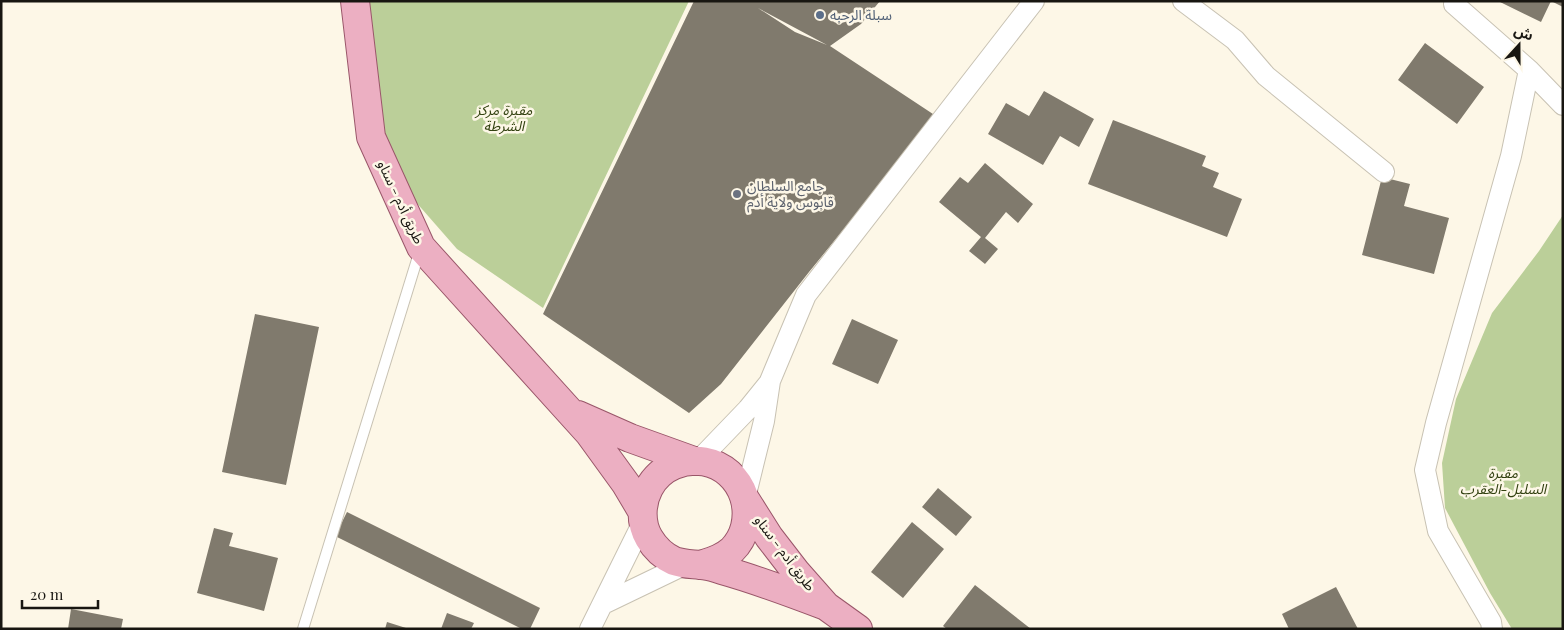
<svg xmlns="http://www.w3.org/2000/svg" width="1564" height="630" font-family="'Playfair Display','Noto Sans Arabic',serif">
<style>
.green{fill:#bbcf99}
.building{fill:#807a6d;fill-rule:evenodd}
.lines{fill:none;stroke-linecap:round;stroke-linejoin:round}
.service-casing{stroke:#c8c2b3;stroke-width:12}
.minor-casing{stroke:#c8c2b3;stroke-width:22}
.primary-casing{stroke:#995669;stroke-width:30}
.service{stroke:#fff;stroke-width:10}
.minor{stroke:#fff;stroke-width:20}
.primary{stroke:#ecafc2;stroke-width:28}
.service-dot{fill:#5c6f8a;stroke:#fdf7e7;stroke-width:2}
.worship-dot{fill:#6b7280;stroke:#fdf7e7;stroke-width:2}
.labels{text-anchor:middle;stroke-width:5;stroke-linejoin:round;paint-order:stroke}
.service-label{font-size:14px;fill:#4e5e75;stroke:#fdf7e7;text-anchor:start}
.park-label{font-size:14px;font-style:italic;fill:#324110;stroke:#fdf7e7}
.worship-label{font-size:14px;fill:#5b616d;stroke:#fdf7e7;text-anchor:start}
.street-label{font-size:14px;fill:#181611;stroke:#fdf7e7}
</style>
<rect width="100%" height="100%" fill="#fdf7e7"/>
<path class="green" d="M363,1h326l-146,307 -86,-59 -42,-48 -32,-60z
M1563,215v414h-51l-22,-36 -45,-85 -3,-45 14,-64 36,-86 47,-62z"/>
<path class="building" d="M694,1h186l-19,23 -31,22 106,70 -127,156 -88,112 -32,29 -146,-99zM758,8l69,37 -32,-13z
M1498,1h53l-10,21z
M1551,1h12v6z
M1425,43l59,44 -27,37 -59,-44z
M1044,91l50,28 -15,28 -19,-11 -17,29 -55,-31 18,-31 23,13z
M1113,120l93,36 -4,10 17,7 -6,14 29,12 -15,38 -139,-53z
M985,163l48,41 -15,19 -12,-11 -21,26 13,11 -13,15 -16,-13 12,-14 -42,-35 21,-25 8,6z
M1382,177l28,7 -6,22 45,12 -15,56 -72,-19z
M255,314l64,13 -33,158 -64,-13z
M852,319l46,21 -20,44 -46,-20z
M938,488l34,29 -16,19 -34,-29z
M347,512l193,96 -10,21h-8l-187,-93z
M912,522l32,27 -41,49 -32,-26z
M214,528l19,5 -4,13 49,12 -14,53 -67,-18z
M975,585l56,44h-84l-4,-3z
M1336,587l22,42h-69l-7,-15z
M71,609l52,10 -2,10h-53z
M447,613l27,10 -3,6h-30z
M387,622l19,6v1h-21z"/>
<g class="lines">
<defs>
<path id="service" d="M303,629l117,-379"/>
<path id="minor" d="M1183,1l52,39 31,36 118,96
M1454,4l75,66 34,35
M698,461l50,-52 21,-26
M745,498l19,-77 6,-40 36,-86 228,-294
M603,604l83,-40
M590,629l53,-107
M1492,629l-1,-7 -53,-91 -13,-61 11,-47 75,-267 18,-86"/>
<path id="primary" d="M355,1l16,136 50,110 168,186 37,51 16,27
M578,415l52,23 64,23
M745,499l24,38 27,35 30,34 32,23
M701,565c12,-4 22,-7 31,-15 6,-6 11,-15 13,-23 10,-43 -29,-79 -71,-62 -10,4 -20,13 -25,23 -8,15 -9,35 0,50 6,10 14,18 25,23 9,3 17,3 26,4 8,0 15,3 22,5 36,10 70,23 104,36"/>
</defs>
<use href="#service" class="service-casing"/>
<use href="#minor" class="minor-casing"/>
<use href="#primary" class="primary-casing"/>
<use href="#service" class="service"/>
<use href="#minor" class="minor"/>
<use href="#primary" class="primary"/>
</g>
<circle class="service-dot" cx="820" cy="15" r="5"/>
<circle class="worship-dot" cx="737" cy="194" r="5"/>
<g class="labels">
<g class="service-label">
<text x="830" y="20">سبلة الرحبه</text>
</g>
<g class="park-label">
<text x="504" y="115">مقبرة مركز<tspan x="504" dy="16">الشرطة</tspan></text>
<text x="1503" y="478">مقبرة<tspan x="1503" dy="16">السليل-العقرب</tspan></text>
</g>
<g class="worship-label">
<text x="747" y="191">جامع السلطان<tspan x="747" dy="16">قابوس ولاية أدم</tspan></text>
</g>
<g class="street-label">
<text transform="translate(401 202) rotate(65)" y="5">طريق أدم - سناو</text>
<text transform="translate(785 553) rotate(53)" y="5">طريق أدم - سناو</text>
</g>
</g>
<rect width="1564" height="630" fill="none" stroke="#181611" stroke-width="5"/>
<g transform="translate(1519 45) rotate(21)" stroke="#fdf7e7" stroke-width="4" paint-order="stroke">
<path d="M0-4L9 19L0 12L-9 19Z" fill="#181611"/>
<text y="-8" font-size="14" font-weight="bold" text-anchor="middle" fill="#181611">ش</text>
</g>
<path d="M22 600v8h76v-8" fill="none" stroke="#181611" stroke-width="2.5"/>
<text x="30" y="600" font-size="15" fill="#181611" stroke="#fdf7e7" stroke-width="4" paint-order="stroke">20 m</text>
</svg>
